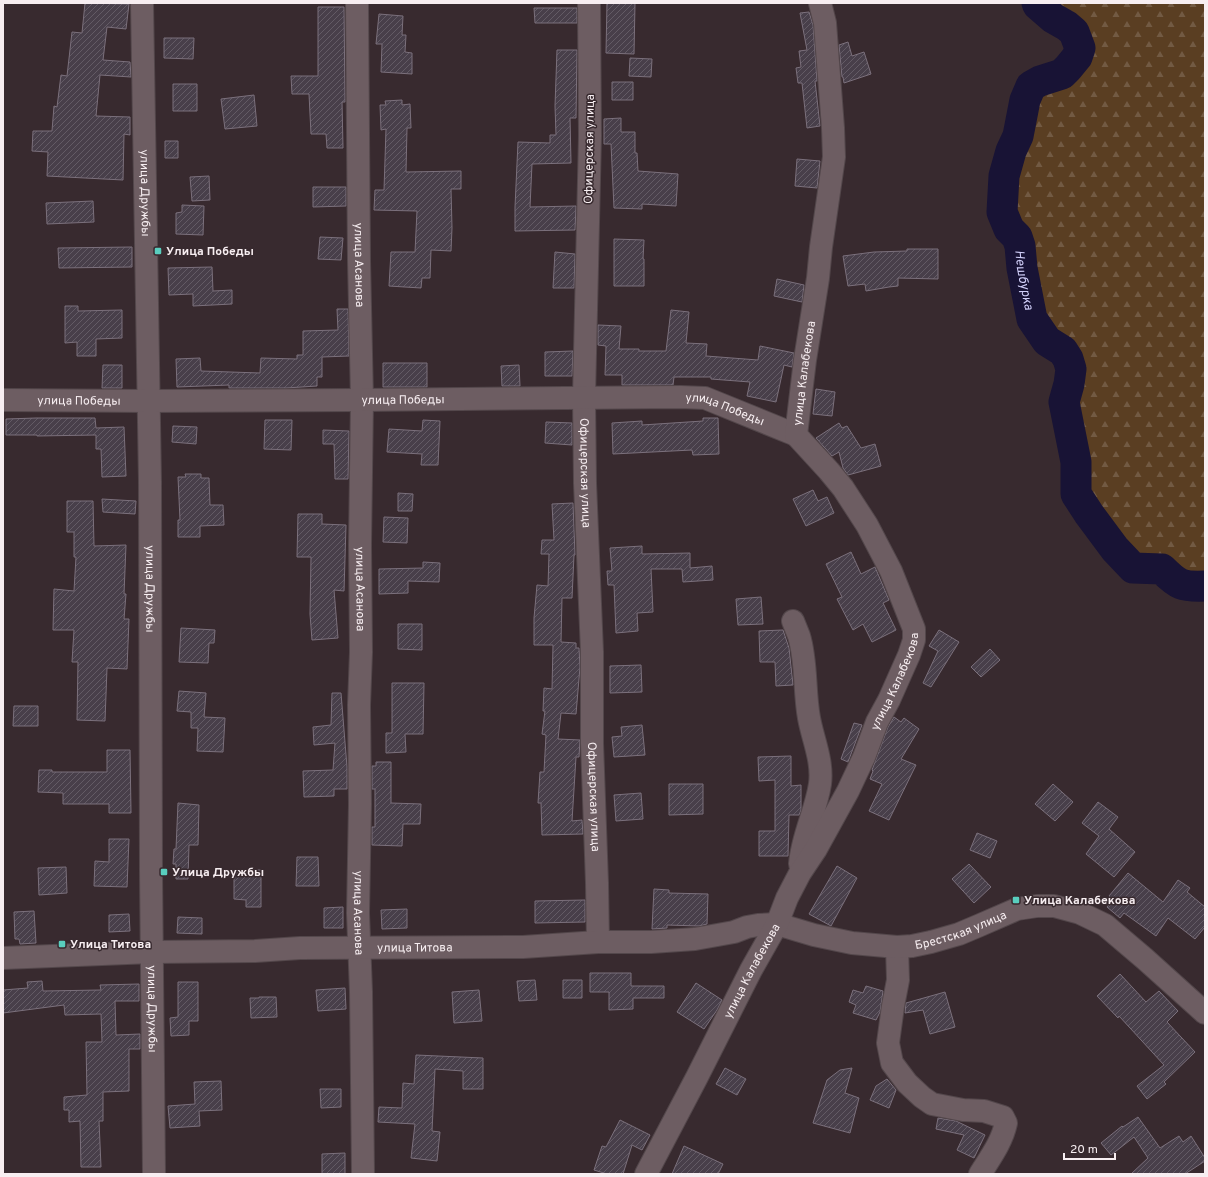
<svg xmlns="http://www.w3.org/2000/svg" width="1208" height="1177" font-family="Overpass,sans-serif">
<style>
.forest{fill:url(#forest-firs)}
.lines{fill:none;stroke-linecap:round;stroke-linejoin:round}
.river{stroke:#181335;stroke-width:31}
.building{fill:url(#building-hatch);stroke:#7b707c}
.minor-casing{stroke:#53474b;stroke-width:24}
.minor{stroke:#6d5d62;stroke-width:22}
.poi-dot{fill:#59cebe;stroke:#382a2f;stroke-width:1.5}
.labels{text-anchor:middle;stroke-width:3;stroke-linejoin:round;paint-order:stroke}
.street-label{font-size:12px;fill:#f7eef1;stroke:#382a2f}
.poi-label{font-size:12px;font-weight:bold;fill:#f7eef1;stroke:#382a2f;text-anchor:start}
.water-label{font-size:13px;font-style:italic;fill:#d1cff8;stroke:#382a2f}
</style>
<defs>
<pattern id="forest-firs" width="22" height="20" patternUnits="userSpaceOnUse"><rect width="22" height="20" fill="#5a3e22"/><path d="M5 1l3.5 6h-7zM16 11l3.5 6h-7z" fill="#725a43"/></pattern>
<pattern id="building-hatch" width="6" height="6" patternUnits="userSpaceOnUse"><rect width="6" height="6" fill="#483f4a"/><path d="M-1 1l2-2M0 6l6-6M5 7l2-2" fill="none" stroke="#635b65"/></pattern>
</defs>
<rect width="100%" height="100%" fill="#382a2f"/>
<path class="forest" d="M1037,3h168v583c-23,1 -27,-1 -43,-17l-29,-1 -18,-19 -26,-35 -13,-20v-32l-12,-60 5,-18 2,-15 -3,-10 -5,-8 -16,-10 -15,-22 -10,-51 -2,-22 -3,-9 -8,-8 -7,-17 2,-36 7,-25 7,-15 7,-36 6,-14 9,-5 22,-7 6,-6 9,-11 3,-9 -6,-16 -7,-6 -14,-8 -15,-13z"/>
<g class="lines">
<path class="river" id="s1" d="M1037,3l1,2 15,13 14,8 7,6 6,16 -3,9 -9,11 -6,6 -22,7 -9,5 -6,14 -7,36 -7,15 -7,25 -2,36 7,17 8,8 3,9 2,22 10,51 15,22 16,10 5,8 3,10 -2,15 -5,18 12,60v32l13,20 26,35 18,19 29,1c16,16 20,18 43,17"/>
</g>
<path class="building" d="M85,3l44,1 -3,25 -19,-2 -4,33 27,2 1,15 -31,-2 -4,41 34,1v18l-6,-1 -1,46 -76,-4 1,-24 -16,-1 1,-20h19l2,-25 3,1 4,-32 6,1 5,-44 10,1z
M607,3h28l-1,51 -28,-1z
M318,7h26l1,95h-3l1,46h-16l-1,-14h-15l-2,-40h-17l-1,-18h27z
M534,8h43v15h-42z
M809,12l4,13 4,56h-2l5,45 -13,2 -5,-45h-4l-2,-15 5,-1 -2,-16 8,-1 -7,-37z
M379,14l24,2 -1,19h4l-1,17 7,1v21l-31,-2 1,-28h-6z
M164,38h30l-1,21 -29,-1z
M848,42l4,14 12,-4 7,22 -27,9 -1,-6h-1l-3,-32z
M557,50h20l-1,68h-6l1,45 -39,1 -2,43 46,-1 -1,24 -60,1v-24l3,-65 32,1v-8h6l-1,-29z
M630,58l22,1 -1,18 -22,-1z
M612,82h21v18h-21z
M173,84h24v27h-24z
M254,95l3,31 -32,3 -4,-30z
M402,100v5l8,-1 1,24h-4l-1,44 55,-1v18h-10l1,39 -1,23 -20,-1 -1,28h-8l-1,10 -32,-2 2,-34h24l2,-41 -43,-1 1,-20h9l2,-61 -5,1 -1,-25h6l-1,-4z
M621,118v14h14v21h2l1,18 40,3 -2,32 -34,-2v5l-28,-1 -3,-64h-7v-25z
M165,141h13v17h-13z
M797,159l23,2 -3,27 -22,-2z
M209,176l1,24 -18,1 -2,-24z
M313,187h33v19l-33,1z
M93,201l1,21 -47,2 -1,-21z
M182,205l22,1 -1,29 -27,-1v-21l6,-1z
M320,237l23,1 -2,22 -23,-1z
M614,239l30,1 -1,19h1v27h-30z
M132,247v20l-73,1 -1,-20z
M907,249h31v30l-40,-1v8l-9,1 -23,4 -1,-7 -17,2 -5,-30 31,-4 33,-1z
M555,252l20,2 -1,34h-21z
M212,267l1,24 19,-1v14l-39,2v-12l-24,1 -1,-27z
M777,279l27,6 -2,17 -28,-6z
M65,306h13v5l44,-1v28l-26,1v17h-19v-14l-12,1z
M337,309h11l1,47 -27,1v20h-5v9l-31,2h-57v-3l-52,2 -1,-28 24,-1 1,13 59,2 1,-15 36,1v-4h6v-24l35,-1z
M671,310l18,2 -3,31 21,1 -1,12 52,4 2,-14 34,7 -2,14 -8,-2 -8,37 -29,-6 3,-14 -39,-3v-2h-37l-1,8h-51v-10h-17l1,-29 -8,-1v-20l23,1 -2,23h20v2h27z
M573,351l-1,25h-27v-24z
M383,363h44v24h-44z
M103,365h19v23h-20z
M519,365l1,21h-18l-1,-20z
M816,389l19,3 -3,24 -19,-2z
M36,418h59l1,10 28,-1 2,49 -24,1 -1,-28h-5v-14l-59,1v-1h-31v-16z
M703,418h15l1,36 -26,1 -1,-5 -79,4 -1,-31 30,-2v4l61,-4z
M265,420h27l-1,30 -27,-1z
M423,420l17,1 -2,44h-17l1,-11 -35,-2 2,-23 33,2z
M546,422l26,1v22l-27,-2z
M839,423l3,5 5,-2 14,22 14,-4 6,22 -33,9 -5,-7 -4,-16 -7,4 -16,-18z
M173,426l24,1 -1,17 -24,-2z
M323,430l26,1 -1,48h-13l-1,-35h-11z
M185,474h16v4h8l1,27h13l1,20 -24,1v11h-22v-17h2l-2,-43h8z
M813,490l5,11 9,-4 7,16 -28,13 -13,-27z
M398,493l15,1 -1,17h-14z
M102,499l34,2 -1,13 -32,-2z
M67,501h26l1,45 32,-1 -2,49h2l-2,25h5l-2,50 -20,-1 -2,53 -28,-1 1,-58h-6l2,-32h-21l1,-41 20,2 2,-34h-2v-25h-7z
M573,503l2,52h-1l-2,43h-10l-1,44 15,1v5h3l1,19 -4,47 -15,-1 -3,26 22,1 -1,17h-3l-4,64 10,-1 1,14 -41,1 -1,-32h-3l2,-31h4l2,-37 -4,-1 3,-23h-2l1,-23 8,1 1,-44h-19v-27l3,-33 11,1 1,-32h-8l1,-14h12l-2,-36z
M298,514h24v10l24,1 -2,66 -10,-1 4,48 -26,2 -2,-26 1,-57h-14z
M384,517l24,1 -1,25 -24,-1z
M642,546v8l48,-1v15l22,-2 1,14 -30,2 -1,-13h-31l2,43 -16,1 1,18 -22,2 -2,-48h-6l-1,-14h5l-2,-23z
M851,552l10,22 14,-7 14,33 -6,3 13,27 -24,12 -9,-18 -10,6 -16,-31 5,-2 -16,-33z
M423,562l17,1 -1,19 -31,-1v12l-29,1v-25l44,-1z
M761,597l2,27 -25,1 -2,-26z
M398,624h24v26l-24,-1z
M181,628l34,2 -1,13h-5l-1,20 -29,-1z
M783,630l6,18 4,37 -17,1 -1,-24h-15l-1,-31z
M939,630l20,12 -28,45 -8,-4 15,-32 -9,-5z
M990,649l10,11 -19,17 -10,-10z
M641,665l1,27 -32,1v-27z
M392,683h32l-1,51h-18l1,18 -20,1v-20h6z
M179,691l27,2 -2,24 21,1 -2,34 -26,-1 1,-23h-7v-16l-14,-1z
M332,693h9l6,74v22h-13v7l-30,1 -1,-26 30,-1 2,-27 -21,2 -1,-18 18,-2z
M14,706h24v20h-25z
M894,717l7,5 3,-4 15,11 -18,30 15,6 -27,55 -20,-9 13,-27 -12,-5 3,-8 -1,-1 16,-43z
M854,723l8,2 -14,37 -7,-3z
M642,725l3,30 -31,2 -2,-20 10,-1 -1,-9z
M107,750h23l1,63h-22v-9h-46v-11l-25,-1 1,-22h13v2h55z
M791,756v30l10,-1v25l-2,5h-10l-1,41h-29v-25h16v-51l-16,1 -1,-24z
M376,762h15v41l30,1 -1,20h-17l-1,22 -30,-1v-18h3v-38h-3v-23h4z
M669,784h34v30l-34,1z
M1053,784l20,18 -18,19 -20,-17z
M641,793l2,26 -27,2 -2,-26z
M1098,802l20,15 -9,12 26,23 -21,25 -28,-23 13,-18 -17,-13z
M178,803l21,2 -1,40h-9l-1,34h-12v-15h-3l1,-15h2z
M977,833l20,8 -7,17 -20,-8z
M109,839h20l-2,48 -33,-1 1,-25 14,1z
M297,857h21l1,29h-23z
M969,864l22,23 -17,16 -22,-24z
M837,866l20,12 -26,48 -22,-12z
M66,867l1,26 -28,2 -1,-27z
M234,870h27v37h-15v-7l-12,-1z
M1128,873l35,29 15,-22 12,8 -3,4 18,15v20l-10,12 -27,-21 -12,18 -32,-23 -4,5 -13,-11 6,-7 -4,-4z
M654,889l15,1v3l39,1 -1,30 -8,2 -32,-1v3l-15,1z
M585,900v22l-50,1v-22z
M343,907v21h-19v-20z
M407,909v19l-25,1 -1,-19z
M34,911l2,32 -16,1 -1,-5h-4l-1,-27z
M129,914l1,17 -21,1v-17z
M178,917l24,1v16l-25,-1z
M590,973h41v13h33v12h-31v11l-24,1v-18h-19z
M1120,974l26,28 13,-11 19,20 -11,11 28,30 -31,30 2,2 -19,15 -10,-13 27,-21 -45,-49 -1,2 -21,-22z
M535,980l2,20 -18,1 -2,-20z
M563,980h19v18h-19z
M42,981l1,10 58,-1 -1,-5 39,-1v17h-24l1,34 24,-1v15h-11v42l-26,1v29h-4l2,46h-20l-1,-46 -11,1v-12h-5v-13l23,-2 -1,-53h16l-1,-28 -36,1 -1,-10 -61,8v-23l25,-2 -1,-6z
M178,982h20v39h-9v14l-18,1 -1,-18 8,-1z
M696,983l26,17 -5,10 -13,19 -27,-17z
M866,986l17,5 -3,21 -4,8 -23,-7 3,-8 -7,-3 4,-12 10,3z
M345,988l1,21 -28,2 -2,-21z
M479,990l3,31 -28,2 -2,-31z
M945,992l10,35 -25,7 -7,-24 -18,3 1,-10z
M259,997h17l1,20 -26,1 -1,-20h9z
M416,1055l67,3v31h-20v-18l-28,-2 -3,62 8,1 -3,29 -26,-3 4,-34 -37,-2 1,-15 23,1 1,-25 11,1z
M725,1068l21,11 -9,16 -21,-11z
M852,1068l-7,25 14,5 -9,35 -37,-10 14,-43 13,-10z
M887,1079l9,11 -7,18 -19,-8 6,-14z
M221,1081l1,29 -23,1 1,15 -30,2 -2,-22 27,-2 -1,-22z
M320,1089h21v18l-20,1z
M1138,1117l22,31 19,-12 4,6 8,-6 14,22v3l-20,13h-54l17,-16 -14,-21 -23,18 -10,-12 21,-17 1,1z
M938,1118l18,3 29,14 -11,23 -17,-8 7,-15 -28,-6z
M620,1120l30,15 -8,15 -10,-5 -9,29h-16l-13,-4 8,-24 4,1z
M684,1146l39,18 -5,10h-46z
M345,1153v21h-23v-20z"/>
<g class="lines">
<defs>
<g id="minor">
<path id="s2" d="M142,3l8,479 1,390 3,302"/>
<path id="s3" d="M357,3l2,257 3,140 -2,145 1,107 -2,53 1,99 -2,109 3,79 2,182"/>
<path id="s4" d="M589,3l1,133 -6,261 1,86 7,169v91l5,140 1,59"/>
<path id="s5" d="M3,400l146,1 213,-1 318,-3 25,1 91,37"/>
<path d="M793,621c2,5 4,10 6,15 8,26 5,55 10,82 4,22 14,43 11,66 -4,27 -18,53 -20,80"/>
<path d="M897,947l1,33 -5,26 -5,37 4,20 15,20 15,14 10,7 31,6 21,1 19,6 3,6c-4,19 -16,35 -26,51"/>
<path id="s6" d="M3,958l149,-6 103,-1 45,-3 223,-1 75,-5h53l44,-3 39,-7 13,-5 11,-2 19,-1 37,11 38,8 45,4 15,-1 19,-4 28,-8 19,-8 39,-17 20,-3h17l26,7 25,12 40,34 60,54"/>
<path id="s7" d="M646,1174l51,-97 54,-107 26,-46 10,-26 13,-25 16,-24 32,-58 16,-34 13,-35 12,-22 20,-45 5,-15v-11l-23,-58 -24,-46 -24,-37 -14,-17 -33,-36 9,-75 13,-82 3,-31 13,-90 -1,-29 -8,-105 -5,-20"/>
</g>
</defs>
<use href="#minor" class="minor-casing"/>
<use href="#minor" class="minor"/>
</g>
<g class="poi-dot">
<rect x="154" y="247" width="8" height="8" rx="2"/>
<rect x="160" y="868" width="8" height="8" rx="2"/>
<rect x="1012" y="896" width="8" height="8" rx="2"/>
<rect x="58" y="940" width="8" height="8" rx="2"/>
</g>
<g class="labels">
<g class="street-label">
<text transform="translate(589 149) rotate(-89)" y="4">Офицерская улица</text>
<text dy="4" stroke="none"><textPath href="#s2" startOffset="190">улица Дружбы</textPath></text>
<text dy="4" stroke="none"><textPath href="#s3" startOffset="262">улица Асанова</textPath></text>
<text dy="4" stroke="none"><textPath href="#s7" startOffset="901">улица Калабекова</textPath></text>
<text dy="4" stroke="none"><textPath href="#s5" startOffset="400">улица Победы</textPath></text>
<text dy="4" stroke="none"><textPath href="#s5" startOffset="76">улица Победы</textPath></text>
<text dy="4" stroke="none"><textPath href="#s5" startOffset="724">улица Победы</textPath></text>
<text dy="4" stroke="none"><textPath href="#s4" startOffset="470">Офицерская улица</textPath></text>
<text dy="4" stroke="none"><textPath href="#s2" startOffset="586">улица Дружбы</textPath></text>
<text dy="4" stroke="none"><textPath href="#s3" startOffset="586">улица Асанова</textPath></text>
<text dy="4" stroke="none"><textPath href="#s7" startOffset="553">улица Калабекова</textPath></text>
<text dy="4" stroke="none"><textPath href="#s4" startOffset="794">Офицерская улица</textPath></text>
<text dy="4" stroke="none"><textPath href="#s3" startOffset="910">улица Асанова</textPath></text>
<text dy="4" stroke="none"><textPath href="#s6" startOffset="965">Брестская улица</textPath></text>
<text dy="4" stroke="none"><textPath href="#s6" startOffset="412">улица Титова</textPath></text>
<text dy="4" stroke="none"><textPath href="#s7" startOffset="229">улица Калабекова</textPath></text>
<text dy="4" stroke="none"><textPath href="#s2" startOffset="1006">улица Дружбы</textPath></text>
</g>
<g class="poi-label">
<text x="166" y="255">Улица Победы</text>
<text x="172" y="876">Улица Дружбы</text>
<text x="1024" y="904">Улица Калабекова</text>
<text x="70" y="948">Улица Титова</text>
</g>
<g class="water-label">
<text dy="5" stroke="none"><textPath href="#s1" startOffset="334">Нешбурка</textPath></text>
</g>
</g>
<rect width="1208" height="1177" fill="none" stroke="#f7eef1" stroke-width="8"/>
<path d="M1064 1153v6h51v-6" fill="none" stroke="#f7eef1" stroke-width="2"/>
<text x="1070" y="1153" font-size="12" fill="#f7eef1" stroke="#382a2f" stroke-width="3" paint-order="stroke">20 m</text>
</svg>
